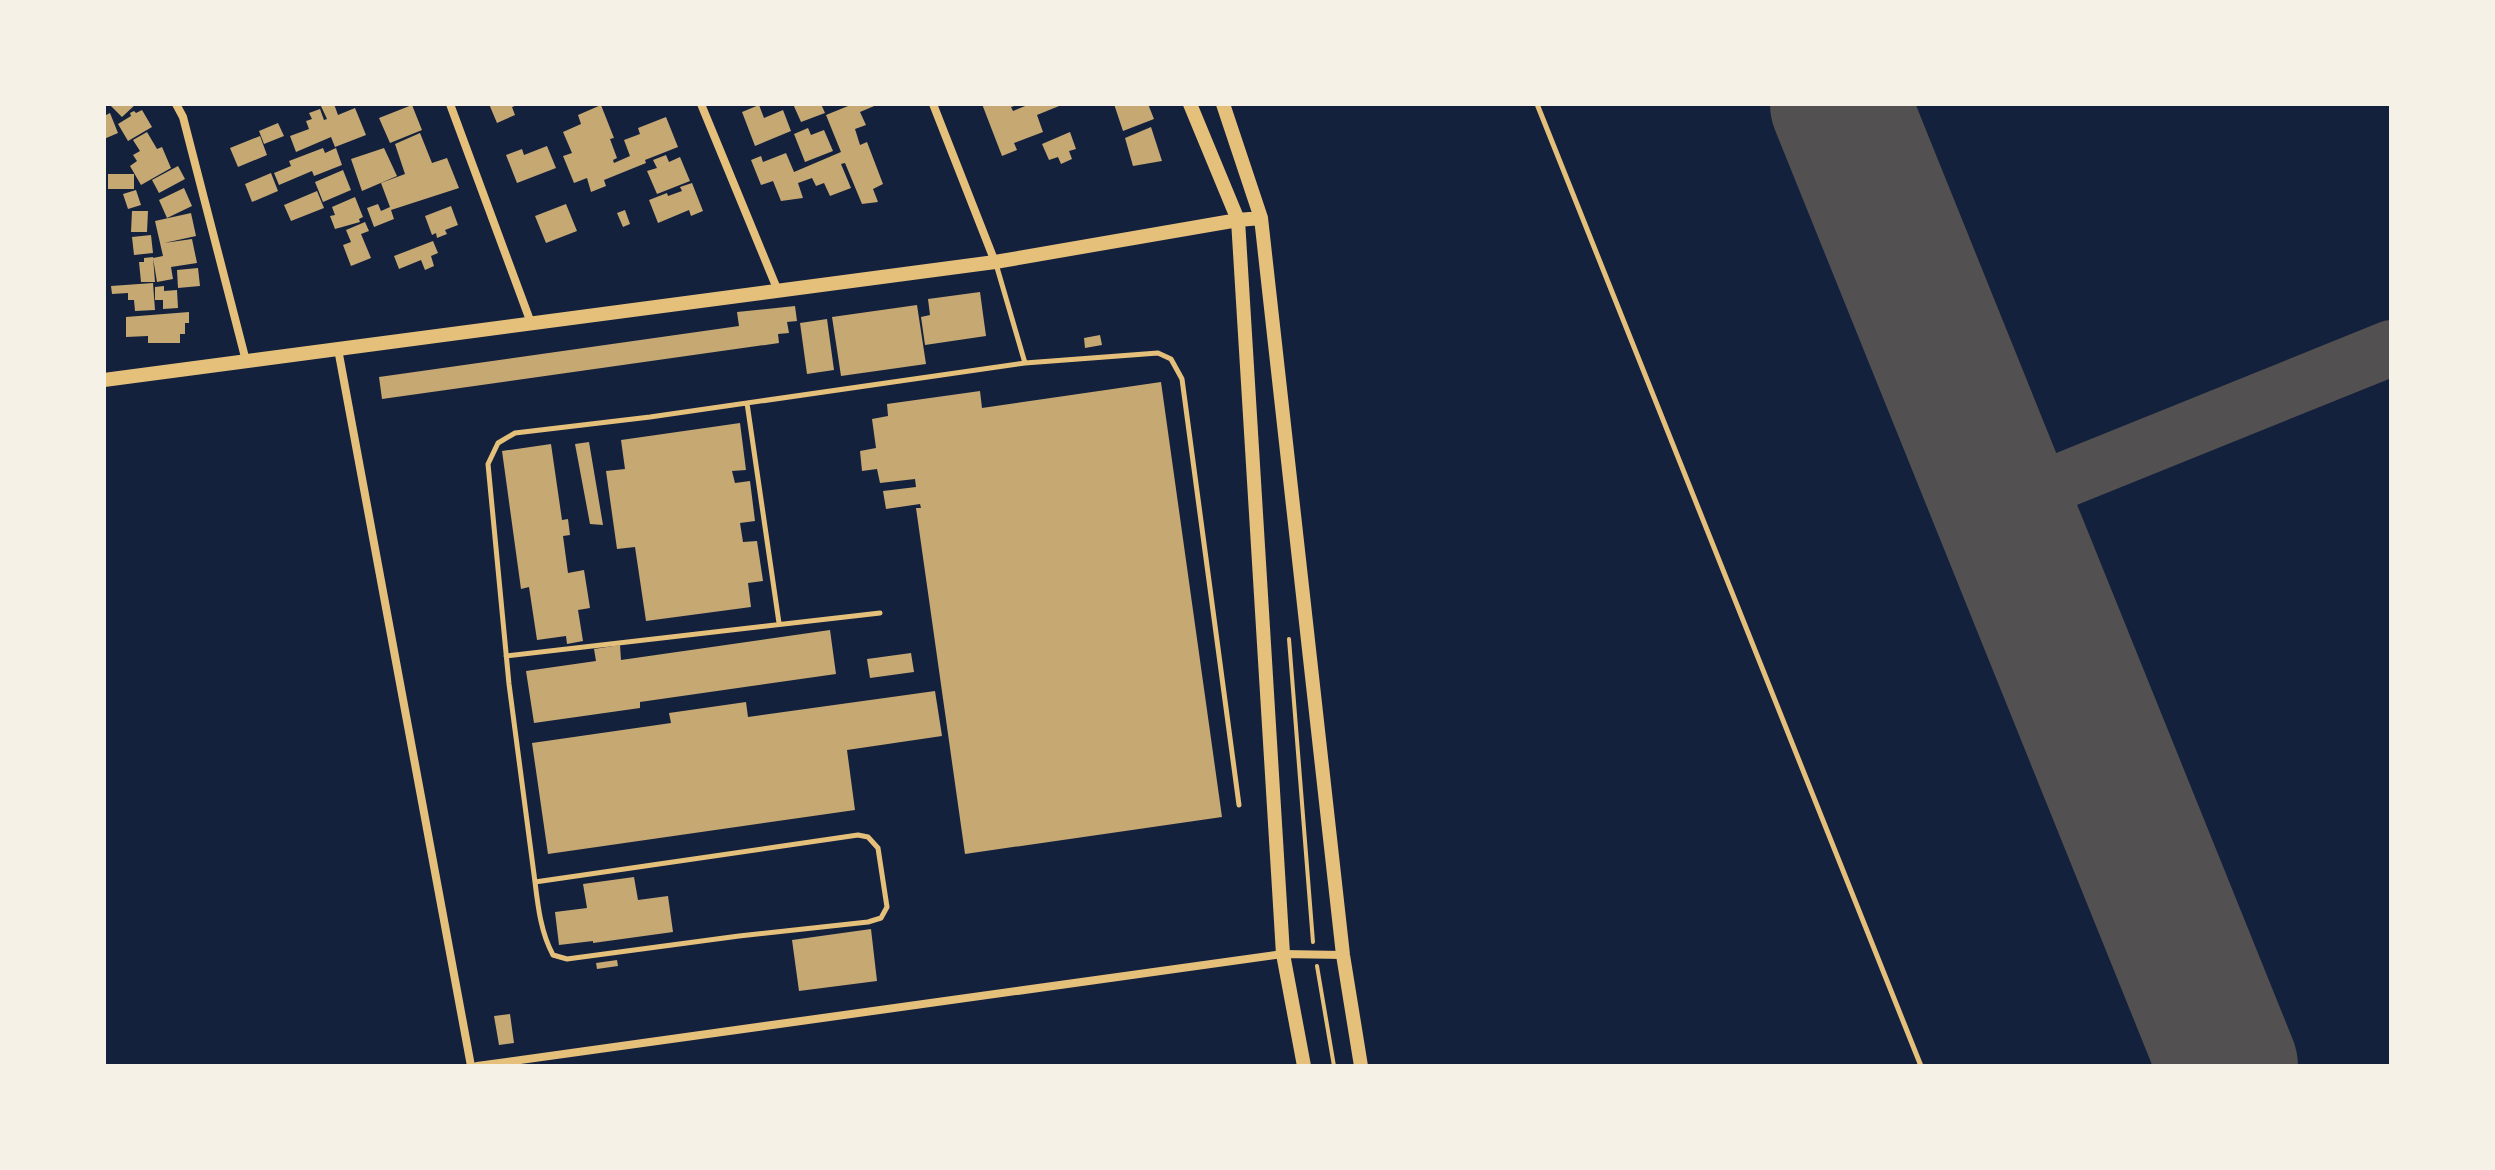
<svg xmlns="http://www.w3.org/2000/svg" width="2495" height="1170" font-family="Figtree,sans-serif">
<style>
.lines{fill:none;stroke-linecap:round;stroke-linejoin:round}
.taxiway{stroke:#525050;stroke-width:56}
.runway{stroke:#525050;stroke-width:140}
.building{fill:#c6a872}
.path{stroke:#e5c07b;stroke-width:4}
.service{stroke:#e5c07b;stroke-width:5}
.minor{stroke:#e5c07b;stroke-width:8}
.tertiary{stroke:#e5c07b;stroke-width:14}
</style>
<rect width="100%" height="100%" fill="#14213d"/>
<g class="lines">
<path class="taxiway" d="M2002,505l389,-157"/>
<path class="runway" d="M1840,104l388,962"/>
</g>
<path class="building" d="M109,104h27l-14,13z
M320,104h14l4,11 17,-7 11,27 -31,12 -4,-10 -35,15 -6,-16 19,-7 -3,-8 6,-2 -3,-6 11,-4 4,11 3,-1z
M489,104h31l-8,3 3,8 -18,8z
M793,104h28l4,9 -24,9z
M853,104h26l-19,8 6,13 -11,4 5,16 7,-3 16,42 -10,5 5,13 -16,2 -17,-41 -4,1 10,24 -21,8 -6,-13 -8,3 -4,-8 -14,5 5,15 -22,3 -8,-20 -12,4 -10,-25 10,-4 2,6 23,-9 8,19 47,-20 -15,-37z
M982,104h38l-9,3 2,4 17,-7h34l-27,11 6,17 -29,11 3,7 -15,6z
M1114,104h34l6,15 -31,12z
M412,105l10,25 -32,13 -11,-25z
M601,105l13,33 -4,1 7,19 -4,2 1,3 16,-7 -6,-16 16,-6 -2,-6 28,-11 12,30 -33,13 1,3 -42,17 2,6 -15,6 -4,-14 -13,5 -11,-27 9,-3 -9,-21 18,-8 -3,-9z
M759,105l5,13 19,-8 8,21 -36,15 -13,-34z
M142,110l10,17 -24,14 -10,-17 13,-8 -1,-3 4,-2 2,2z
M110,113l8,20 -14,6v-23z
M278,123l6,13 -20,8 -5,-13z
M1151,127l11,34 -29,5 -8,-28z
M808,128l3,7 13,-5 9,21 -28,11 -11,-28z
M147,132l10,17 5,-2 9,21 -30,17 -11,-19 7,-5 -4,-6 7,-4 -7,-11z
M1070,132l6,17 -7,2 3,8 -11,5 -3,-7 -9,3 -7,-16z
M420,133l12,30 15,-5 12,30 -68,22 3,9 -20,8 -7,-19 11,-4 3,7 9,-4 -9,-24 24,-9 -10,-30z
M260,136l7,19 -29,12 -8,-19z
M547,146l9,22 -39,15 -11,-28 16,-6 2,6z
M323,148l2,5 11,-5 6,17 -28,11 -2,-5 -33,14 -5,-12 17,-7 -2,-5z
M384,148l13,28 -35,15 -11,-32z
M666,155l3,7 11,-5 10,24 -33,13 -10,-23 10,-3 -4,-8z
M178,166l7,13 -26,14 -7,-13z
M343,170l8,20 -28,12 -8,-20z
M271,173l7,18 -26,11 -7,-18z
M108,174h26v15h-26z
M692,183l11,28 -12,5 -2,-6 -31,13 -9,-23 18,-7 1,3 14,-5 -2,-4z
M184,188l8,18 -25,12 -8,-18z
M136,190l5,15 -13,4 -5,-15z
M317,191l7,17 -33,13 -7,-16z
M355,197l8,20 -4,2 1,3 -25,7 -5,-13 5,-1 -3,-8z
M566,204l11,27 -31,12 -11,-27z
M451,206l7,19 -13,5 2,4 -10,4 -1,-5 -4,2 -7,-19z
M625,210l5,14 -7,3 -6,-14z
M132,211h16l-1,21h-16z
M191,213l5,23 -32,7 28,-4 5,24 -26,4 2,12 -16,3 -4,-24 10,-2 -8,-35z
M365,222l4,9 -8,3 10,24 -20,8 -8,-21 8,-3 -5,-12z
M151,235l2,18 -19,2 -2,-18z
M433,241l5,12 -7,3 3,10 -9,4 -4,-10 -22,9 -5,-13z
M153,257l2,25h-14l-2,-20h5v-4z
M198,268l2,18 -22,2 -1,-18z
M153,283l2,27 -20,1 -1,-11h-6v-7l-16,1 -1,-8z
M164,286v5l13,-1 1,18 -15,1v-9h-8v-13z
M980,292l6,44 -61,9 -4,-28 9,-2 -2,-16z
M917,305l9,59 -85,12 -9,-59z
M795,306l2,15 -10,1 2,11 -11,1 1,9 -397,56 -3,-22 360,-51 -2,-14z
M189,312v11h-4v11h-5v9h-32v-7l-22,1v-20z
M827,319l7,51 -27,4 -7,-51z
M1100,335l2,10 -17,3 -1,-10z
M1161,382l61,435 -257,37 -49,-346h5l-1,-4 -34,5 -3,-18 33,-4 -1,-8 -35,4 -3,-14 -15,2 -2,-20 16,-3 -4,-29 16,-3 -1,-12 93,-13 2,17z
M740,423l6,47 -14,1 3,12 15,-2 5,40 -15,2 3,19 14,-1 6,40 -15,2 3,24 -105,14 -11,-74 -18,2 -11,-78 19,-2 -4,-29z
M589,442l14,83 -13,-1 -15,-80z
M551,444l11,76 6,-1 2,16 -7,1 5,37 16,-3 6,38 -12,2 5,31 -16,3 -1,-8 -29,4 -8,-53 -8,2 -19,-138z
M830,630l6,44 -196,28v6l-106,15 -8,-52 70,-10 -2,-12 26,-4 1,15z
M911,653l3,19 -44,6 -3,-19z
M935,691l7,45 -95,14 8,60 -307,44 -16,-111 139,-20 -2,-10 77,-11 2,15z
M634,877l4,23 30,-4 5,36 -80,11v-2l-34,4 -4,-33 32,-4 -4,-24z
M871,929l6,52 -78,10 -7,-51z
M617,960l1,6 -21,3 -1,-6z
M510,1014l4,29 -15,2 -5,-29z"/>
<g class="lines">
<path class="path" d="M1289,639l24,303
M1317,966l17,100"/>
<path class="service" d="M1537,104l384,962
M996,264l29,99
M747,403l32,220
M506,656l374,-43
M535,882l323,-47 10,2 10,11 9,59 -6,11 -13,4 -129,14 -172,23 -14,-4c-12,-22 -15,-48 -18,-73l-26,-198 -21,-220 10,-21 17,-10 135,-16 375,-54 133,-10 13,6 11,20 57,426"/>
<path class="minor" d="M176,104l7,13 63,244
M450,104l81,219
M701,104l77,187
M933,104l62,158
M338,349l133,717
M477,1066l806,-112 60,1"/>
<path class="tertiary" d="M1190,104l48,116 45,734 21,112
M1223,104l38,114 82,737 18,111
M104,380l891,-118 243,-42 23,-2"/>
</g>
<rect width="2495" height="1170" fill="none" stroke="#f6f1e7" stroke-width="212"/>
</svg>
